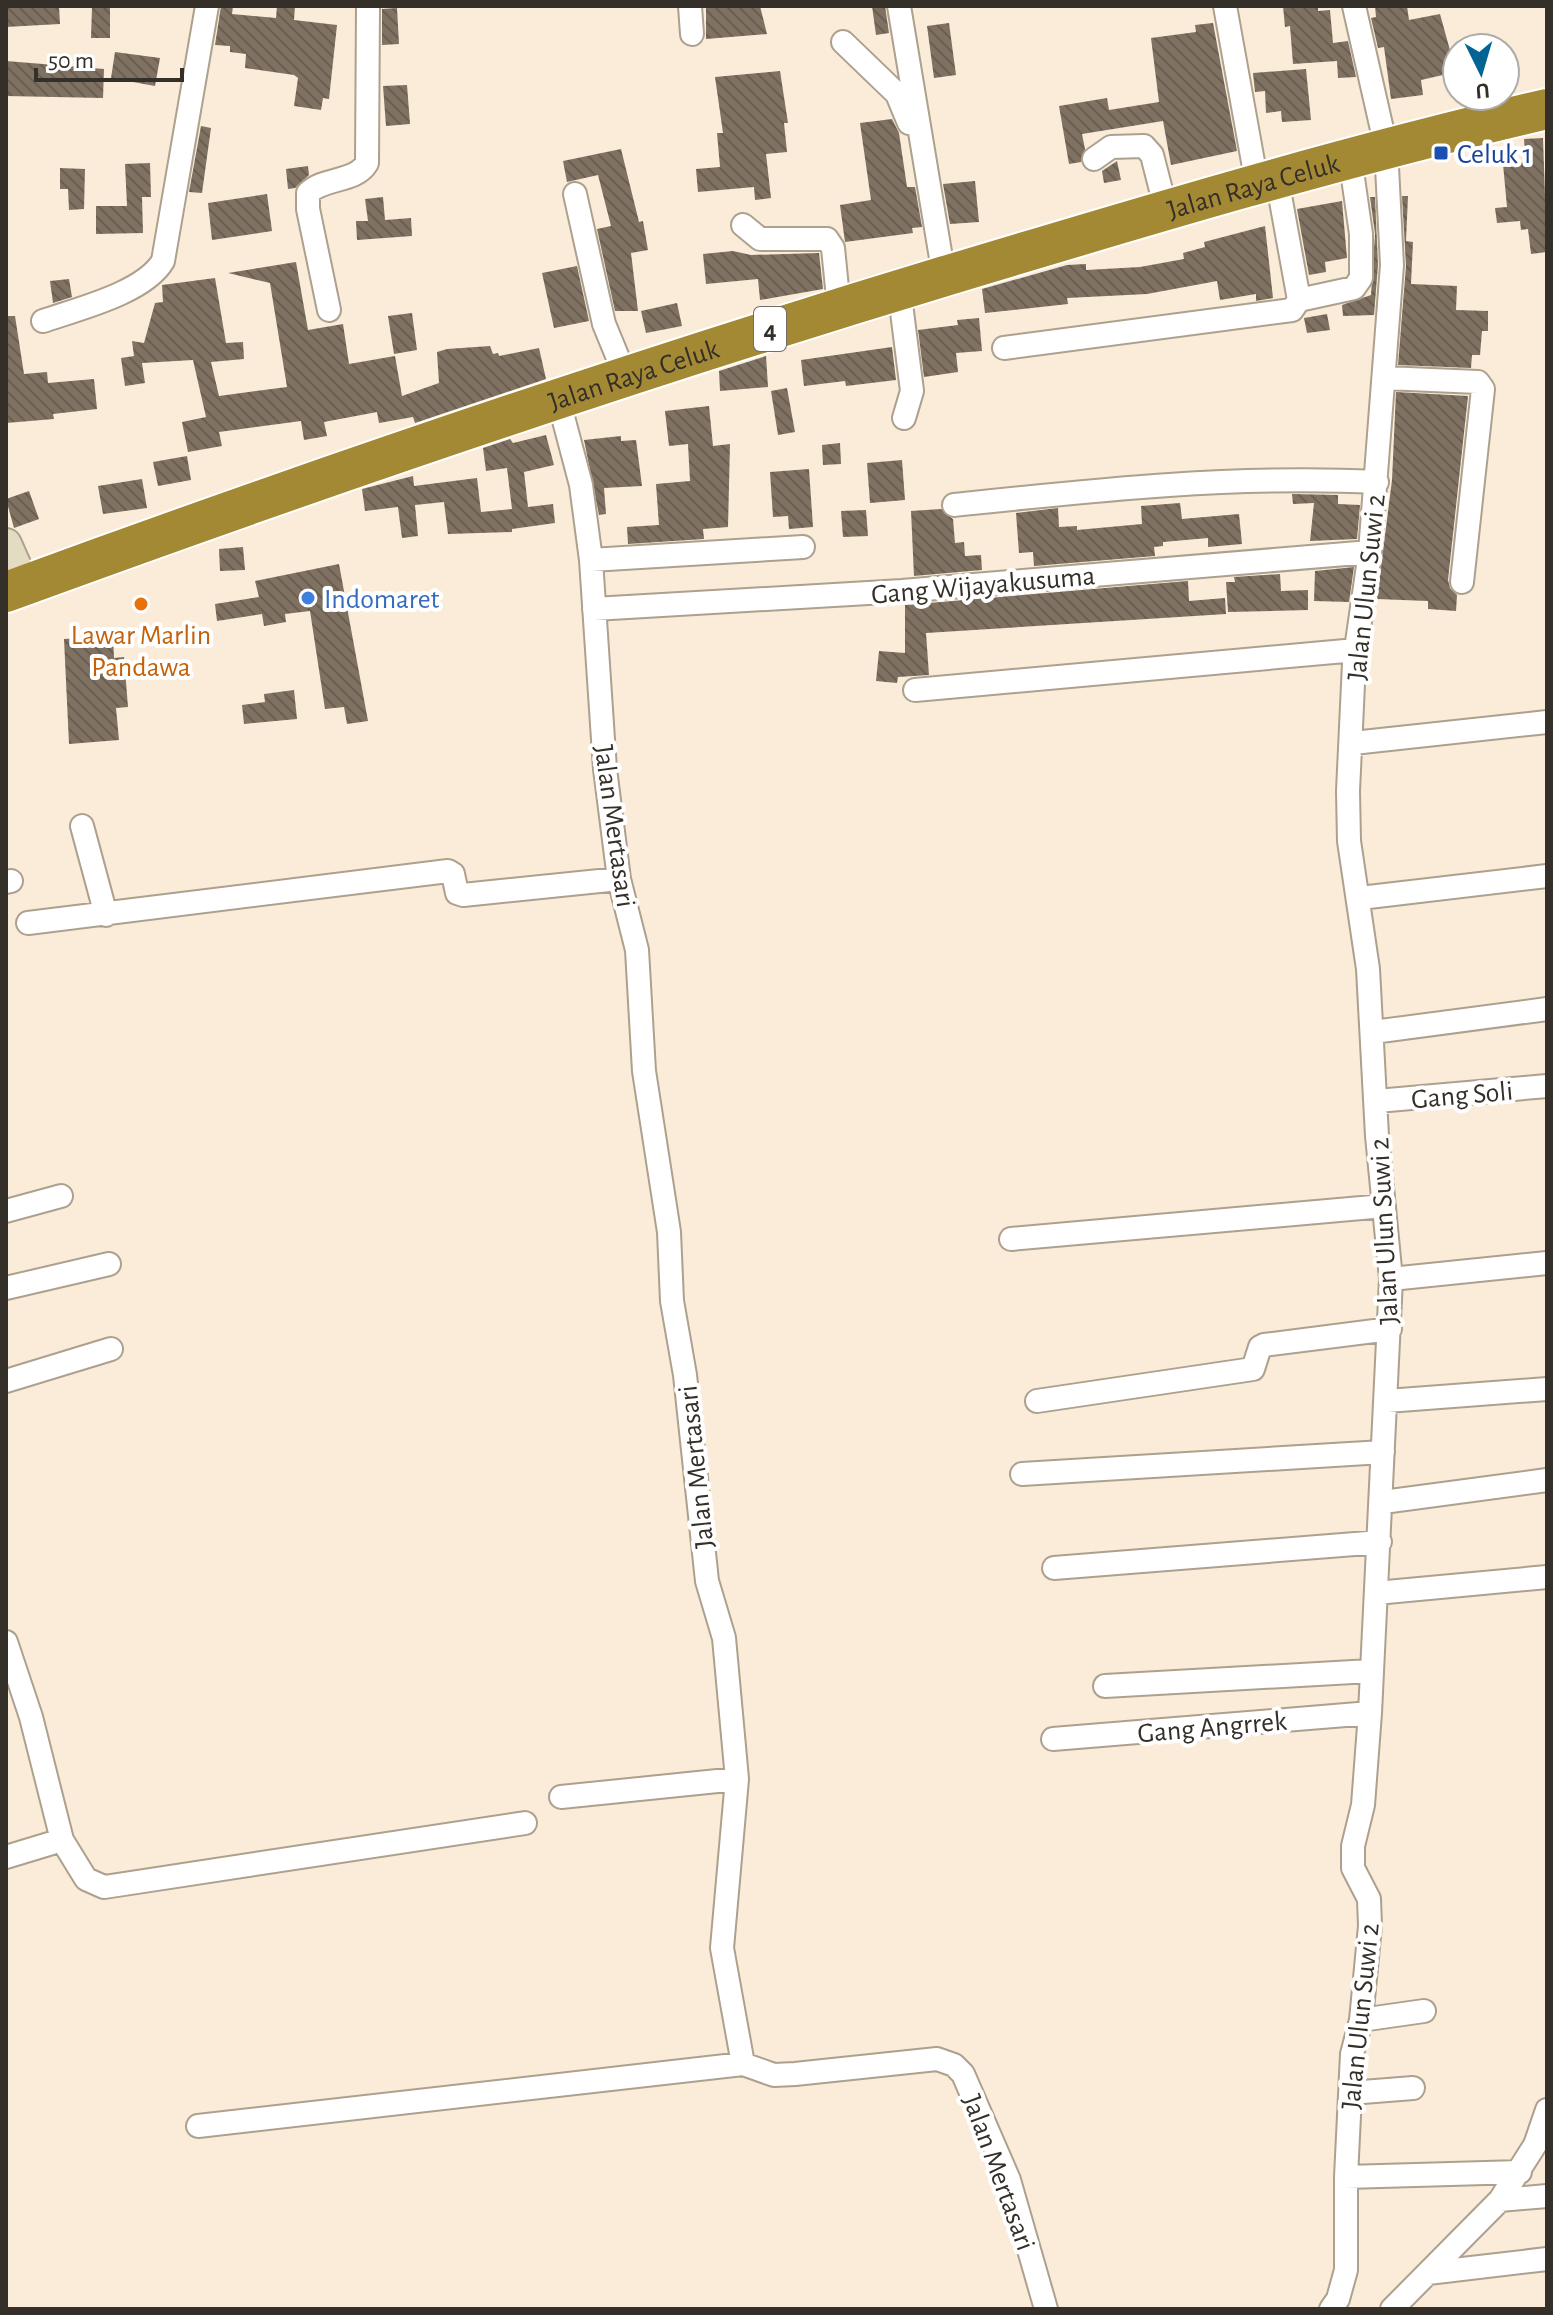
<svg xmlns="http://www.w3.org/2000/svg" width="1553" height="2315" font-family="'Alegreya Sans',sans-serif">
<style>
.building{fill:url(#building-back-hatch)}
.lines{fill:none;stroke-linecap:round;stroke-linejoin:round}
.street-casing{stroke:#ada08e;stroke-width:26}
.secondary-casing{stroke:#ada08e;stroke-width:34}
.highway-casing{stroke:#fff;stroke-width:44}
.street{stroke:#fff;stroke-width:22}
.secondary{stroke:#e4dcc2;stroke-width:30}
.highway{stroke:#a48935;stroke-width:40}
.transit-dot{fill:#1a4fb4;stroke:#fff;stroke-width:3}
.shop-dot{fill:#3f7fe0;stroke:#fff;stroke-width:3}
.food-dot{fill:#e8710a;stroke:#fff;stroke-width:3}
.labels{text-anchor:middle;stroke-width:8;stroke-linejoin:round;paint-order:stroke}
.shield{fill:#fff;stroke:#716d68;stroke-width:2}
.shield-label{font-size:26px;font-weight:bold;fill:#342f28}
.transit-label{font-size:28px;fill:#164399;stroke:#fff;text-anchor:start}
.street-label{font-size:28px;fill:#342f28;stroke:#fff}
.shop-label{font-size:28px;fill:#366cbe;stroke:#fff;text-anchor:start}
.food-label{font-size:28px;fill:#c56008;stroke:#fff}
</style>
<defs>
<pattern id="building-back-hatch" width="6" height="6" patternUnits="userSpaceOnUse" patternTransform="scale(2)"><rect width="6" height="6" fill="#7f7262"/><path d="M-1 5l2 2M0 0l6 6M5-1l2 2" fill="none" stroke="#695e51"/></pattern>
</defs>
<rect width="100%" height="100%" fill="#faecd8"/>
<path class="building" d="M6,6h53l1,18 -54,3z
M221,6h12l-1,8 44,4 1,-12h18l-1,14 43,5 -8,74 -6,-1 -2,12 -27,-4 4,-28 -4,-3 -49,-7 1,-14 -16,-2v-6l-15,-1z
M706,6h54l7,28 -61,5z
M872,6h13l4,27 -13,2z
M1283,6h35v5l12,-1 3,33 15,-2 8,36 -18,1 -1,-17 -44,3 -3,-38 -5,1z
M1375,6h32l2,14 31,-6 16,58 -35,8 2,15 -32,4 -7,-52 -6,1 -7,-30 5,-1z
M92,7h18v31h-19z
M397,8l2,36 -17,1v-36z
M949,23l7,52 -22,3 -7,-52z
M1213,23l24,128 -66,14 -8,-44 -81,13 3,15 -4,13 -12,2 -10,-58 48,-8 2,12 50,-8 -8,-64 45,-6 -1,-7z
M115,52l45,6 -5,28 -44,-8z
M6,61l98,8 -1,29 -97,-2z
M1306,69l5,51 -29,2 -1,-11 -15,2 -1,-22 -10,1 -2,-19z
M780,71l8,52h-4l3,29 -21,2 5,44 -16,2 -1,-13 -56,5 -2,-23 24,-2 -3,-34h6l-8,-56z
M407,85l3,39 -24,2 -3,-40z
M892,119l7,14 8,54h8l7,40 -10,1 1,5 -68,9 -5,-37 31,-5 -11,-77z
M201,126l10,2 -9,65 -13,-1z
M1543,138l4,114 -16,2 -3,-25 -7,1 -1,-9 -23,2 -2,-15 12,-1 -4,-43 23,-2 -2,-23z
M621,149l18,73 4,-1 5,29 -17,3 7,58h-23l-18,-82 14,-3 -13,-51 -31,7 -4,-21z
M1117,161l4,19 -17,3 -2,-12z
M150,163l1,34h-9l1,36 -47,1v-28h31l-2,-42z
M308,166l1,9 -14,13 -7,1 -2,-20z
M60,168l25,1 -1,40 -15,1 -1,-21h-8z
M975,181l4,41 -29,2 -7,-40z
M267,194l5,37 -60,9 -4,-37z
M1402,196h6l-2,45 7,1 -2,42 46,2 -1,24 32,1v20h-6l-2,24h-8l-1,13 -73,-3 8,-99z
M383,197l2,23 26,-2 1,18 -55,4 -1,-19h12l-3,-22z
M1370,197h5l3,68 -4,50 -31,1 -1,-11 29,-10 4,-61z
M1342,201l5,57 -22,4 1,10 -17,3 -12,-66z
M1265,226l8,72 -17,3v-7l-36,6 -3,-19 -70,13 -80,4 1,6 -83,9 -3,-24 85,-24 19,-1v6l54,-3 44,-8 -1,-6 22,-6 -1,-5z
M733,251l18,4 68,-2 4,36 -63,11 -2,-21 -52,5 -3,-30z
M296,262l12,68 35,-6 6,40 46,-8 7,40 37,-13 -2,-31 10,-3 43,-3 3,8 5,-1 1,3 40,-8 7,31 -131,44 -2,-6 -34,6 -2,-11 -53,10 3,14 -23,4 -3,-19 -82,11 3,14 -34,6 -6,-30 24,-5 -13,-57 -51,3 3,20 -20,3 -4,-28 13,-2 -2,-15 12,2 11,-40 8,-1 -1,-17 53,-7 11,65 17,-1 1,17 -33,3 8,34 68,-9 -17,-104 -42,-10z
M577,266l12,55 -35,7 -12,-55z
M69,279l3,18 -19,6 -3,-22z
M677,303l5,23 -36,7 -5,-22z
M412,313l5,37 -23,4 -6,-38z
M1327,314l3,16 -23,3 -3,-15z
M6,316h9l9,58 23,-2 1,11 46,-4 3,30 -44,5 1,5 -48,4z
M979,318l3,33 -26,2 2,19 -34,5 -6,-47 40,-5 -1,-5z
M892,347l4,33 -50,6 -1,-5 -41,5 -3,-26z
M766,356l2,31 -48,4 -1,-20z
M787,388l8,44 -17,3 -7,-44z
M1396,392l72,4 -20,184 2,8 7,7 -1,16 -28,-2v-8l-51,-2 15,-119z
M709,406l4,40 17,-2 -2,83 -25,2 1,10 -76,5 -1,-17 32,-2 -3,-41 34,-3 -2,-37 -19,2 -4,-35z
M546,435l8,30 -30,7 4,35 25,-3 2,19 -43,6v3l-64,2 -4,-32 -29,3 3,31 -16,2 -4,-31 -33,4 -3,-22 51,-13 1,10 63,-8 4,34 31,-3 -5,-41 -21,3 -3,-23 27,-9 3,4z
M621,436v5l15,-1 6,46 -38,2 2,26 -7,1 -15,-75z
M840,443l1,21 -18,1 -1,-20z
M187,456l4,24 -33,6 -5,-24z
M902,460l3,40 -35,3 -3,-40z
M809,469l4,58 -24,2 -1,-13 -15,1 -3,-45z
M142,479l5,29 -44,6 -5,-28z
M29,491l10,28 -25,9 -8,-29z
M1292,494l46,1v9l22,1 -3,34 -47,2 4,-38 -21,1z
M1180,503l2,16 57,-5 3,30 -34,3v-9l-45,4v4l-9,1 1,9 -121,10 -1,-14 -14,1 -3,-40 42,-5 1,19 18,-1v4l65,-6 -1,-18z
M941,509l12,10 2,24 9,-1 1,14 16,-1 1,15 -68,6 -3,-65z
M866,510l2,26 -25,1 -2,-26z
M243,547l2,23 -25,1 -1,-22z
M339,564l29,157 -21,3 -3,-17 -19,2 -15,-98 -25,3 1,8 -22,4 -2,-12 -45,7 -2,-17 44,-7 -4,-16z
M1354,567l-5,35 -35,-1 1,-30z
M1280,574l1,17 27,-1v20l-80,2 -2,-30h9l-1,-5z
M1188,581l1,20 36,-3 1,16 -300,19 3,42 -31,2 -1,6 -21,-2 3,-30 26,2v-48z
M113,636l1,22 10,-1 4,50 -12,1 3,32 -50,4 -5,-105z
M294,690l3,29 -53,5 -2,-19 23,-3 -1,-8z"/>
<g class="lines">
<defs>
<path id="street" d="M690,6l2,28
M899,6l45,270
M1225,6l32,178
M843,42l54,52 12,29
M1094,159l17,-12 33,-1 8,9 11,43
M575,194l29,130 21,51
M743,225l17,14h67l6,9 6,60
M899,288l13,103 -8,27
M1299,300l55,-12 7,-10v-44l-11,-77
M329,310l-21,-101v-16c16,-16 47,-10 59,-30l1,-157
M43,321c35,-12 101,-28 120,-60l44,-255
M1004,348l288,-38 7,-10 -22,-121
M1385,378l93,4 5,7 -21,193
M558,398l23,87 10,75 14,209 14,110 18,71 7,121 25,161 3,69 13,74 22,206 17,57 13,141 -15,169 21,116
M954,505c142,-15 280,-30 423,-23
M591,560l212,-13
M594,609l308,-18 468,-39
M915,690l441,-40
M1353,743l194,-21
M82,826l24,89
M6,882l5,-1
M1360,898l187,-22
M28,923l420,-52 5,3 4,19 6,2 156,-16
M1373,1032l174,-23
M1377,1101l170,-15
M6,1211l55,-15
M1011,1239l373,-33
M1391,1279l156,-16
M6,1288l103,-24
M6,1381l105,-32
M1037,1401l216,-32 7,-22 4,-2 126,-16
M1387,1401l160,-12
M1022,1474l361,-22
M1383,1502l164,-22
M1054,1568l326,-26
M1376,1593l171,-16
M6,1642l25,75 31,123 24,39 18,8 421,-64
M1105,1686l265,-15
M1053,1739l317,-26
M561,1797l176,-18
M6,1857l56,-17
M1361,2020l63,-9
M743,2064l31,11 21,-1 142,-15 17,6 9,9 46,106 37,129
M1350,2093l63,-5
M198,2126l545,-62
M1346,2177l174,-5
M1500,2200l47,-4
M1428,2273l119,-14
M1331,2309l7,-10 8,-29v-93l6,-123 9,-34 9,-94 -1,-27 -16,-31v-22l10,-41 7,-92 21,-434 -14,-143 -9,-167 -19,-128 -1,-50 6,-128 16,-111 22,-287 -6,-118 -32,-141
M1392,2309l108,-109 35,-55 12,-35"/>
<path id="secondary" d="M6,544l18,41"/>
<g id="highway">
<path id="s1" d="M6,592c311,-114 622,-220 939,-316 199,-60 399,-120 602,-167"/>
</g>
</defs>
<use href="#street" class="street-casing"/>
<use href="#secondary" class="secondary-casing"/>
<use href="#highway" class="highway-casing"/>
<use href="#street" class="street"/>
<use href="#secondary" class="secondary"/>
<use href="#highway" class="highway"/>
</g>
<rect class="transit-dot" x="1433" y="145" width="16" height="16" rx="4"/>
<circle class="shop-dot" cx="308" cy="598" r="8"/>
<circle class="food-dot" cx="141" cy="604" r="8"/>
<g class="labels">
<rect class="shield" x="754" y="307" width="32" height="44" rx="6"/>
<g class="shield-label">
<text x="770" y="338">4</text>
</g>
<g class="transit-label">
<text x="1457" y="163">Celuk 1</text>
</g>
<g class="street-label">
<text dy="10" stroke="none"><textPath href="#s1" startOffset="1312">Jalan Raya Celuk</textPath></text>
<text dy="10" stroke="none"><textPath href="#s1" startOffset="664">Jalan Raya Celuk</textPath></text>
<text transform="translate(983 584) rotate(-5)" y="10">Gang Wijayakusuma</text>
<text transform="translate(1365 587) rotate(-84)" y="10">Jalan Ulun Suwi 2</text>
<text transform="translate(616 826) rotate(82)" y="10">Jalan Mertasari</text>
<text transform="translate(1462 1094) rotate(-5)" y="10">Gang Soli</text>
<text transform="translate(1383 1231) rotate(-93)" y="10">Jalan Ulun Suwi 2</text>
<text transform="translate(695 1467) rotate(-96)" y="10">Jalan Mertasari</text>
<text transform="translate(1212 1726) rotate(-5)" y="10">Gang Angrrek</text>
<text transform="translate(1359 2016) rotate(-84)" y="10">Jalan Ulun Suwi 2</text>
<text transform="translate(1000 2172) rotate(70)" y="10">Jalan Mertasari</text>
</g>
<g class="shop-label">
<text x="324" y="608">Indomaret</text>
</g>
<g class="food-label">
<text x="141" y="644">Lawar Marlin<tspan x="141" dy="32">Pandawa</tspan></text>
</g>
</g>
<rect width="1553" height="2315" fill="none" stroke="#342f28" stroke-width="16"/>
<g transform="translate(1481 72) rotate(175)"><circle r="38" fill="#ffffff" stroke="#aeaca9" stroke-width="2"/>
<path d="M0-6L14 30L0 20L-14 30Z" fill="#036493"/>
<text y="-12" font-size="22" font-weight="bold" text-anchor="middle" fill="#342f28">U</text>
</g>
<path d="M36 68v12h146v-12" fill="none" stroke="#342f28" stroke-width="4"/>
<text x="48" y="68" font-size="24" fill="#342f28" stroke="#ffffff" stroke-width="6" paint-order="stroke">50 m</text>
</svg>
